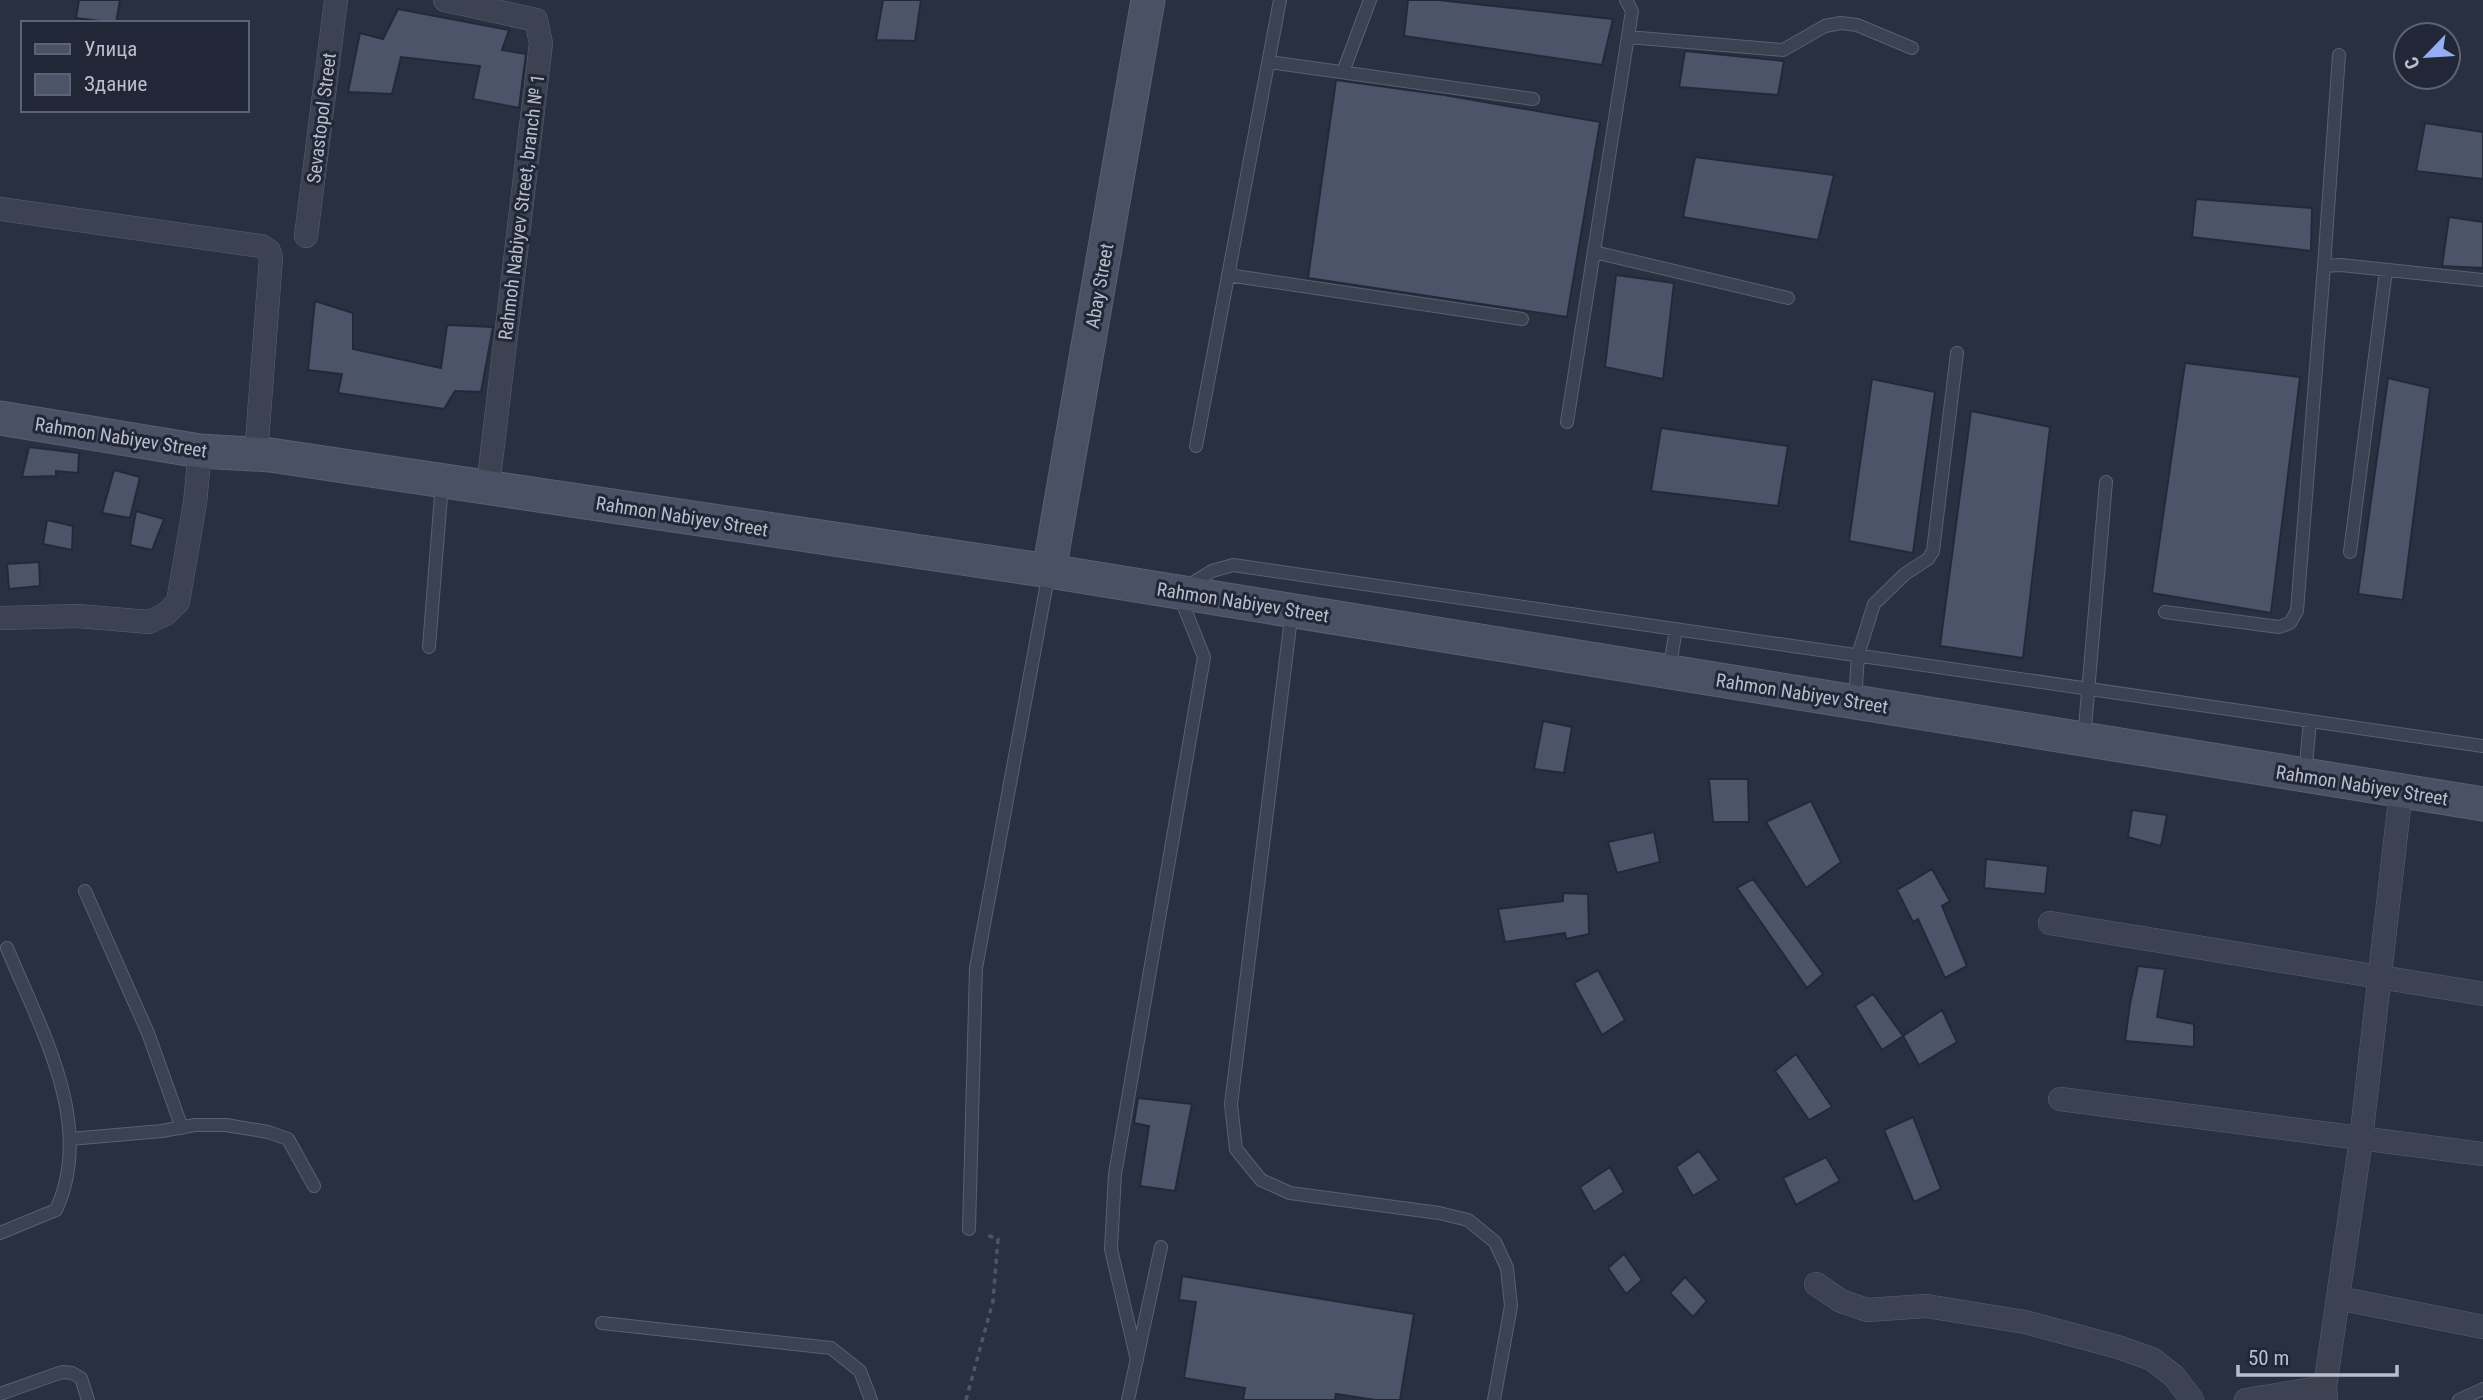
<svg xmlns="http://www.w3.org/2000/svg" width="2483" height="1400" font-family="'Roboto Condensed',sans-serif">
<style>
.building{fill:#4c5469;stroke:#232939;stroke-width:2}
.lines{fill:none;stroke-linecap:round;stroke-linejoin:round}
.lane-casing{stroke:#5a606f;stroke-width:14}
.street-casing{stroke:#5a606f;stroke-width:24}
.secondary-casing{stroke:#5a606f;stroke-width:35}
.path{stroke:#485a60;stroke-width:3.5;stroke-dasharray:5 5;stroke-linecap:butt}
.lane{stroke:#3c4252;stroke-width:12}
.street{stroke:#3c4252;stroke-width:23}
.secondary{stroke:#4a5165;stroke-width:33}
.labels{text-anchor:middle;stroke-width:6;stroke-linejoin:round;paint-order:stroke}
.street-label{font-size:19px;fill:#b9becc;stroke:#212737}
</style>
<rect width="100%" height="100%" fill="#283042"/>
<path class="building" d="M79,0h41l-4,23 -40,-5z
M883,0h38l-6,41 -39,-1z
M1408,0h30l175,19 -11,46 -198,-29z
M398,9l111,21 -7,20 24,4 -7,54 -46,-9 7,-33 -79,-9 -9,37 -44,-2 12,-59 23,6z
M1685,51l99,10 -6,34 -99,-8z
M1336,80l108,15 156,27 -33,195 -259,-39z
M2425,123l58,9v47l-67,-8z
M1695,157l139,18 -16,65 -135,-23z
M2196,199l116,9 -1,43 -119,-14z
M2449,217l34,5v46l-41,-2z
M1616,275l58,8 -11,96 -58,-12z
M315,301l38,12v36l88,19 6,-43 46,2 -12,65 -26,-1 -11,18 -106,-16 4,-19 -34,-4z
M2185,363l115,14 -29,236 -119,-20z
M2388,378l42,10 -27,212 -45,-6z
M1872,379l63,13 -22,161 -64,-12z
M1971,411l79,16 -27,231 -83,-12z
M1661,428l127,18 -10,60 -127,-15z
M29,447l50,6 -1,20 -22,-2v5l-34,1z
M114,470l26,7 -10,41 -28,-5z
M136,511l28,8 -12,31 -22,-5z
M47,520l26,6 -1,24 -29,-6z
M39,562l1,24 -31,3 -2,-25z
M1543,721l29,6 -8,46 -30,-4z
M1709,779h39l1,43h-36z
M1811,801l30,61 -35,26 -40,-66z
M2132,810l35,5 -6,31 -33,-9z
M1654,832l6,30 -43,11 -9,-31z
M1986,859l62,7 -3,28 -61,-6z
M1932,869l18,32 -8,5 25,60 -22,12 -27,-59 -5,3 -16,-32z
M1753,879l70,95 -16,14 -70,-100z
M1563,893l25,1 1,40 -23,5 -1,-6 -60,9 -7,-33 65,-8z
M2138,966l27,3 -8,48 37,7v23l-69,-6 5,-37z
M1598,970l27,50 -23,15 -28,-52z
M1873,994l30,42 -21,14 -27,-44z
M1942,1010l15,32 -38,23 -16,-29z
M1796,1054l36,53 -23,13 -34,-49z
M1138,1098l54,6 -17,87 -35,-5 9,-60 -15,-3z
M1913,1117l28,72 -27,13 -30,-72z
M1699,1151l20,29 -26,16 -17,-29z
M1826,1157l14,24 -44,24 -13,-27z
M1610,1167l14,25 -30,20 -14,-25z
M1624,1254l18,26 -16,14 -18,-26z
M1182,1276l232,38 -14,86h-25l-39,-6 -1,6h-92l2,-12 -61,-10 12,-76 -17,-2z
M1685,1277l22,24 -14,16 -23,-24z"/>
<g class="lines">
<defs>
<path id="lane" d="M1628,37l155,13 42,-24 16,-3 16,2 55,23
M1269,62l264,37
M1343,72l27,-72
M1594,252l194,46
M2324,266l15,-211
M1228,275l294,44
M1567,422l65,-411 -6,-11
M1196,446l84,-446
M2350,552l36,-282
M1292,610l-61,494 5,45 25,31 29,13 149,20 29,7 27,22 12,26 4,38 -17,94
M2165,612l114,15 11,-4 7,-12 27,-345 17,-1 142,15
M429,647l13,-164
M1669,671l7,-42
M1855,700l3,-45 16,-51 31,-30 23,-15 5,-8 24,-198
M2084,739l22,-257
M2305,775l5,-54
M85,891l63,142 34,95
M70,1139l92,-8 33,-6h31l42,7 20,7 26,47
M969,1229l7,-261 73,-396
M0,1233l56,-23c40,-86 -16,-182 -49,-262
M602,1323l229,25 29,23 11,29
M1137,1360l-26,-111 4,-75 89,-517 -26,-65 34,-21 21,-6 1250,181
M0,1394l62,-22 10,1 9,5 7,22
M1128,1400l33,-153
M2459,1400l24,-11"/>
<path id="street" d="M445,0l91,20 5,23 -53,443
M0,209l261,37 8,5 2,7 -15,196
M306,236l30,-236
M0,618l78,-2 71,6 17,-8 12,-12 17,-99 5,-52
M2050,923l433,71
M2060,1099l423,55
M1816,1284l25,17 26,9 59,-4 99,16 93,25 34,12 22,17 18,24
M2338,1298l145,29
M2246,1400l79,-13
M2326,1400l-1,-13 36,-248 40,-348"/>
<path id="secondary" d="M0,418l200,33 70,4 779,116 1434,233
M1049,571l99,-571"/>
</defs>
<use href="#lane" class="lane-casing"/>
<use href="#street" class="street-casing"/>
<use href="#secondary" class="secondary-casing"/>
<path class="path" d="M966,1400l27,-99 5,-62 -14,-5"/>
<use href="#lane" class="lane"/>
<use href="#street" class="street"/>
<use href="#secondary" class="secondary"/>
</g>
<g class="labels">
<g class="street-label">
<text transform="translate(321 118) rotate(-83)" y="7">Sevastopol Street</text>
<text transform="translate(521 207) rotate(-83)" y="7">Rahmoh Nabiyev Street, branch № 1</text>
<text transform="translate(1099 286) rotate(-80)" y="7">Abay Street</text>
<text transform="translate(121 437) rotate(9)" y="7">Rahmon Nabiyev Street</text>
<text transform="translate(682 516) rotate(9)" y="7">Rahmon Nabiyev Street</text>
<text transform="translate(1243 602) rotate(9)" y="7">Rahmon Nabiyev Street</text>
<text transform="translate(1802 693) rotate(9)" y="7">Rahmon Nabiyev Street</text>
<text transform="translate(2362 785) rotate(9)" y="7">Rahmon Nabiyev Street</text>
</g>
</g>
<rect x="21" y="21" width="228" height="91" fill="#212737" stroke="#5e6373" stroke-width="2"/>
<rect x="35" y="44" width="35" height="10" fill="#4a5165" stroke="#5e6373" stroke-width="2"/>
<text x="84" y="56" font-size="21" fill="#b9becc">Улица</text>
<rect x="35" y="74" width="35" height="21" fill="#4c5469" stroke="#5e6373" stroke-width="2"/>
<text x="84" y="91" font-size="21" fill="#b9becc">Здание</text>
<g transform="translate(2427 56) rotate(245)"><circle r="33" fill="#212737" stroke="#5e6373" stroke-width="2"/>
<path d="M0-5L12 26L0 18L-12 26Z" fill="#95adf5"/>
<text y="-10" font-size="19" font-weight="bold" text-anchor="middle" fill="#b9becc">С</text>
</g>
<path d="M2238 1365v10h159v-10" fill="none" stroke="#b9becc" stroke-width="3.5"/>
<text x="2248" y="1365" font-size="21" fill="#b9becc" stroke="#212737" stroke-width="5" paint-order="stroke">50 m</text>
</svg>
